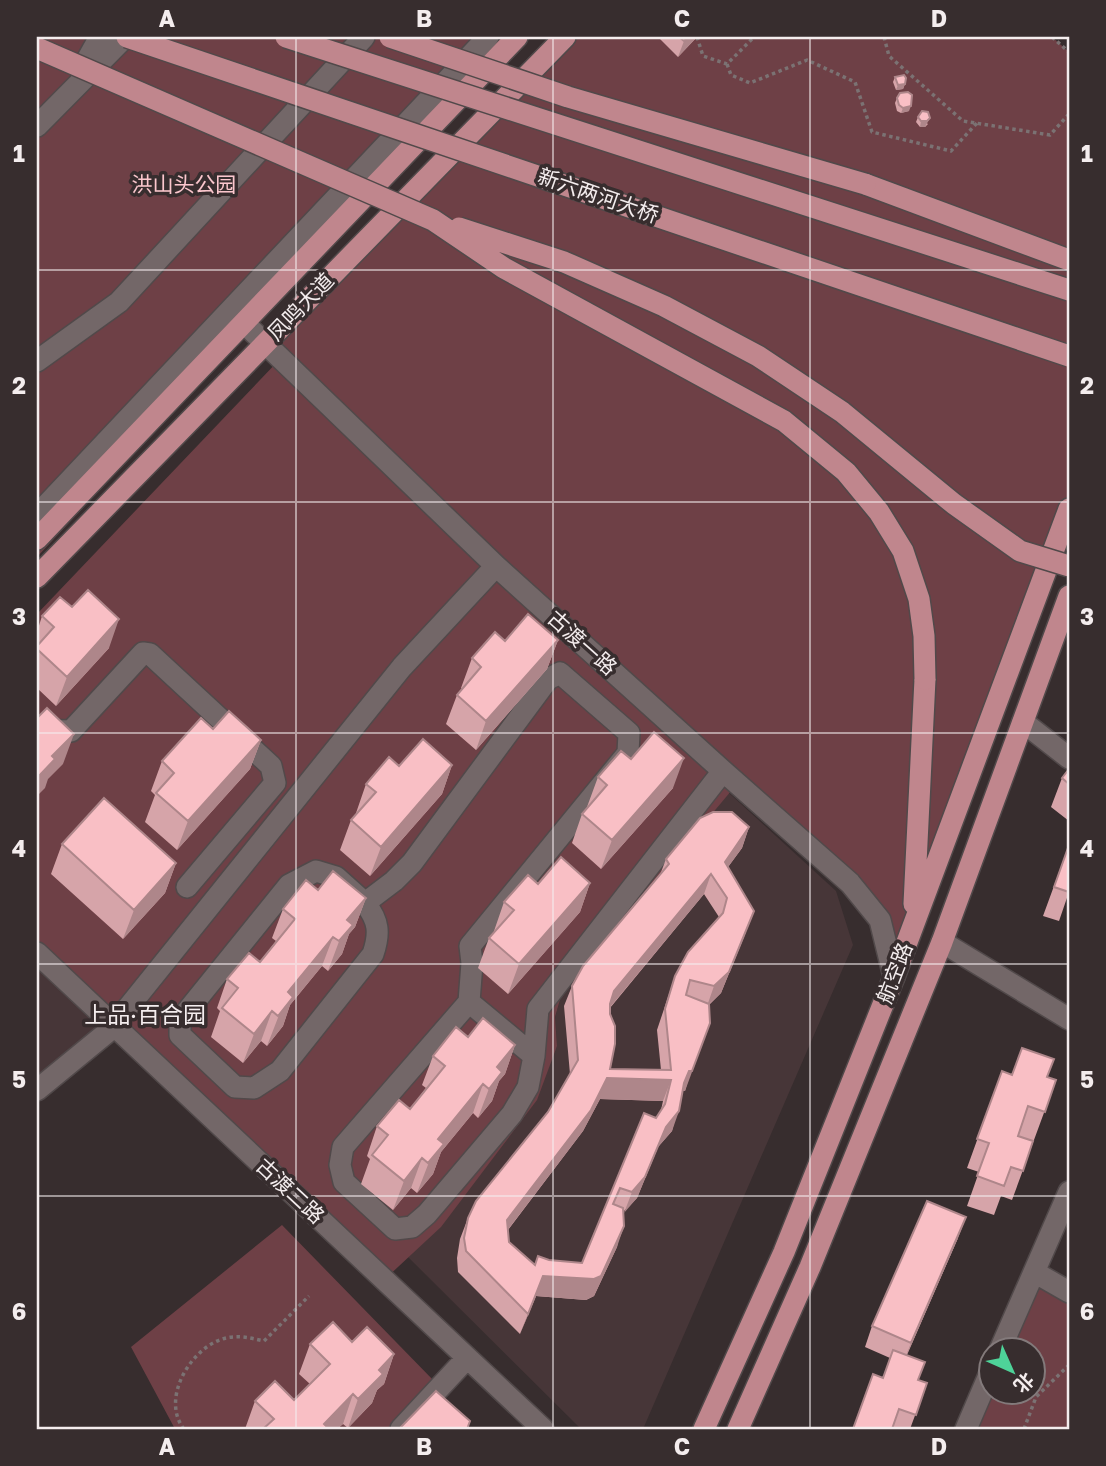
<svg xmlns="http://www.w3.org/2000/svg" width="1106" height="1466" font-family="'Golos Text','Noto Sans SC',sans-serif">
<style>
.built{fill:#473638}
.green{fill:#6e4046}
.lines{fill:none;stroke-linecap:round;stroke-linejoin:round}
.minor-casing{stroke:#51494a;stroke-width:24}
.major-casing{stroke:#51494a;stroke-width:24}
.path{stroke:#7b7273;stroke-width:3.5;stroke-dasharray:3.5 3.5;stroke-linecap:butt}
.minor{stroke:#736768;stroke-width:21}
.major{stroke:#c0868d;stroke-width:21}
.major-bridge-casing{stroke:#51494a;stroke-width:24;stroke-linecap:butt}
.major-bridge{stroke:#c0868d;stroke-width:21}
.wall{fill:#d6a4a9;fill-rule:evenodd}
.shaded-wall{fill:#ae868a}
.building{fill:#f9bfc5;stroke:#ae868a;stroke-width:2;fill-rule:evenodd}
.grid{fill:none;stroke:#f4edee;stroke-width:2;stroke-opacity:0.55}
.labels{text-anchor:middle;stroke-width:7;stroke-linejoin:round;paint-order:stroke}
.park-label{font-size:21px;fill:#fbc7cd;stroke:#372d2e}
.street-label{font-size:21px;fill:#f4edee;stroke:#372d2e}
.neighbourhood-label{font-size:23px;fill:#f4edee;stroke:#372d2e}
.neatline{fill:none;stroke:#f4edee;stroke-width:2.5}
.grid-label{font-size:23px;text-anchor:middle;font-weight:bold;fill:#f4edee}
</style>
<rect width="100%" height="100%" fill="#372d2e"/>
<path class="built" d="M729,793l107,98 17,54 -210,484h-62l-173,-172 33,-31 63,-83 53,-97 -2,-29 7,-24z
M37,959l78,67 -78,64z"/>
<path class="green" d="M37,37h485l-485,520z
M565,37h487l17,15v457l-175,468 -14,-57 -143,-136 -175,209 -7,24 2,29 -20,54 -96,127 -57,53 -347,-321v-345l243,-255 -15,-15z
M282,1225l152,156 -45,48h-214l-44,-82z
M1034,1272l35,20v137h-103l24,-37h42v-42h-32z"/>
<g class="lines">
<defs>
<path id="minor" d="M82,69l18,-32
M37,126l88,-89
M244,323l252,243 227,205 127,112 30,37 14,57
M37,361l82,-59 245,-265
M37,515l451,-478
M1023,722l46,36
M37,730l34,1 72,-78 7,1 121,112 4,17 -88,104
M365,903c14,18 15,30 8,51l-93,117 -26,17 -19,-1 -55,-52v-15l109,-135 27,-14 20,6 29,26 29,-22 18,-18 136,-184 12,-6 69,60 -1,20 -158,193 2,17 -3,39 -126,145 -3,18 4,17 51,47 17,-2 15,-13 85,-100 16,-27 6,-31 4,-47 185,-238
M942,942l127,77
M37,953l506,476
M469,1002l65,54
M114,1025l288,-358 94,-101
M37,1090l78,-64
M1034,1272l35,20
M1000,1350l69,-158
M401,1429l66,-71
M966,1429l24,-56"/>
<path id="major" d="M865,184l204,76
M37,539l480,-502
M37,577l528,-540
M914,904l11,-225
M704,1429l80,-177 110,-275 175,-468
M738,1429l72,-162 132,-325 127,-346"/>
</defs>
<use href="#minor" class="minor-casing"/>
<use href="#major" class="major-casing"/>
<path class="path" d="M697,37l6,19 24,8 27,-27
M884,37l5,19 74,65 87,14 19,-21
M1052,37l17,15
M727,64l4,11 19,8 57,-23 48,22 17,50 79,19 26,-28
M184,1429c-24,-30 7,-83 42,-91 13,-3 25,0 38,3l45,-45
M1024,1429l12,-32 33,-32"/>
<use href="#minor" class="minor"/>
<use href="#major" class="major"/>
<defs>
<path id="major-bridge" d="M127,37l942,319
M286,37l783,253
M390,37l178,60 297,87
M37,48l396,172 71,48 280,153 62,51 33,40 24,39 16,48 5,37 1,43
M459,228l105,34 100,44 94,50 84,56 112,92 66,47 49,15"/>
</defs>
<use href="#major-bridge" class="major-bridge-casing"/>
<use href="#major-bridge" class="major-bridge"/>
</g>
<path class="wall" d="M658,37h39l-19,20z
M895,77l10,7 -2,5 -7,1 -3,-8z
M897,98l12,13 -8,2 -4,-2 -2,-8z
M918,117l10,7 -3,3h-5l-4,-5z
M72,607l37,41 -53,58 -19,-18v-56l5,-16z
M558,640l-11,29 -71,81 -30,-26 11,-29 5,-6 -1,-1 11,-30 33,-17z
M213,729l48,11 -11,29 -73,81 -32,-28 10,-27 -4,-4 11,-30z
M631,759l42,29 -72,81 -29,-26 10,-29 6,-7h-1l11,-30z
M452,765l-10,29 -72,82 -30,-26 11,-30 5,-6v-1l10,-29 33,-18z
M1069,769v52l-18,-14 11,-29z
M749,827l-7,21 -14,19 18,65 -25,61 -12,12 -24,86h-3l-10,40 -14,16 -21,51 -14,14 -6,35 -23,49 -8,4 -50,-4 -16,38 -62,-62 -1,-14 3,-19 8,-21 80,-106 22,-38 -6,-68 8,-20 88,-111 6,-16zM704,894l15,23 -44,59 -18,54 4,40 -51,-1v-61zM600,1099l63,2 -2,9 -79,153 -33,-3 -14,5 -26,-23 -1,-12 75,-99z
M62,844l114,19 -11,30 -42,46 -72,-65z
M1069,845v47l-10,29 -16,-5z
M590,883l-10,29 -72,82 -30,-26 11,-30 6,-6 -1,-1 10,-29 34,-18z
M366,898l-11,29 -6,7 -7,20 -14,17 -6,-5 -32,39 -7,21 -16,20 -6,-5 -18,22 -32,-26 9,-26 -3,-3 10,-29 33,-17 16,-21 -4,-3 11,-29z
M468,1037l47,8 -10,29 -6,7 -7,20 -14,17 -5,-5 -32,39 -8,22 -16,19 -6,-5 -18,22 -32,-26 9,-25 -3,-3 10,-30 33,-17 16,-21 -4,-3 11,-29z
M1002,1071l10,4 35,2 9,3 -44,120 -11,-4 -7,19 -27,-9 12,-34 -12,-4z
M958,1238l-51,117 11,25 9,3 -17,46h-57l30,-51 7,-20 -25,-11 7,-21z
M352,1342l42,12 -10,30 -7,6 -5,13 -24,25 -5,-4 -6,5h-92l10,-28 39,-1 16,-16 -11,-10 11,-30z"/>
<path class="shaded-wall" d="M688,37h9l-19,20 6,-16z
M905,84l-2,5 -7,1 2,-5z
M911,106l-2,5 -8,2 2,-5z
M930,118l-5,9h-5l1,-6z
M119,619l-10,29 -53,58 11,-29z
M558,640l-11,29 -71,81 10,-29z
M74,734l-11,30 -15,15 -3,9 -8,8v-18l15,-22z
M261,740l-11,29 -73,81 11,-29z
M684,758l-11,30 -72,81 11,-29z
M452,765l-10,29 -72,82 11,-29z
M749,827l-7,21 -25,34 8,-20z
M176,863l-11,30 -42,46 11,-29z
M711,874l-7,20 -98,118 8,-21z
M590,883l-10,29 -72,82 11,-30z
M366,898l-11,29 -6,7 -7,20 -14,17 19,-51z
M754,911l-33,82 -14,13 7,-20z
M333,937l-11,29 -32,39 -7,21 -16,20 21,-54z
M272,1011l-11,30 -18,22 11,-29z
M710,1023l-25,68h-3l2,-8z
M515,1045l-10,29 -6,7 -7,20 -14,17 19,-51z
M607,1078l64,2 -8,21 -63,-2 -17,32 -83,109 7,-20z
M483,1084l-10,29 -32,39 -8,22 -16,19 21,-54z
M679,1111l-7,20 -14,16 -21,51 -13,15 8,-21 34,-65z
M422,1158l-11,30 -18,22 11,-29z
M966,1217l-8,21 -55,125 8,-20z
M624,1226l-7,21 -23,49 -8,4 -50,-4 -16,38 23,-58h58z
M394,1354l-10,30 -7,6 -5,13 -24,25 10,-29 21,-29z
M353,1394l-10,30 -6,5h-15l2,-5z"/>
<path class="building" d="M679,37h9l-4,4z
M904,75l2,3 -1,6 -7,1 -3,-8z
M908,92l4,3 -1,11 -8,2 -4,-3 -2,-7 3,-5z
M922,111l6,1 2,6 -3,3h-6l-3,-4z
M88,590l31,29 -52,58 -30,-28v-3l17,-19 -12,-11 18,-19 12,10z
M528,614l30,26 -72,81 -29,-26 24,-28 -9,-9 23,-26 10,9z
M47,708l27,26 -22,22 3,3 -18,19v-60z
M229,711l32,29 -73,81 -32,-28 18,-20 -12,-12 39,-43 12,11z
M654,732l30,26 -72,82 -30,-26 25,-29 -9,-8 23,-26 10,8z
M423,739l29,26 -71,82 -30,-27 25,-28 -10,-8 23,-27 10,9z
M1069,769v15l-7,-6z
M104,798l72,65 -42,47 -72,-66z
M713,812h19l17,15 -24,35 29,49 -25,61 -15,14 -24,-6 -4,15 23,9 1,19 -18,48h-3l-5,12 -5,28 -13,16 -21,50 -13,15 -12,-4 -7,16 10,4 1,18 -23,50 -7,3 -51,-3 -15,38 -62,-63 -2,-13 4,-20 8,-17 72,-89 30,-52 -6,-74 11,-20 86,-102 -3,-5 34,-41zM711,874l16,24 -4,15 -35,39 -13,24 -10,33 6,61 -61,-1 5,-25v-18l-5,-12v-10l4,-13zM607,1078l64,2 -6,24 -9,14 -12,-5 -62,150 -33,-3 -11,-4 -3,9 -26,-23 -2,-22 84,-110z
M1069,845v47l-15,-5z
M561,857l29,26 -71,81 -30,-26 25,-28 -10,-8 24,-27 10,9z
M333,871l33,27 -19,22 6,5 -14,16 -6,-4 -45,55 5,5 -15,19 -6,-5 -18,23 -32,-26 16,-20 -11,-9 22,-26 11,9 35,-43 -12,-10 23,-29 12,10z
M483,1018l32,27 -18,22 5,5 -13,17 -6,-5 -45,55 6,5 -16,19 -6,-5 -18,23 -32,-26 16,-20 -11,-9 22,-26 11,9 35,-43 -12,-10 23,-29 12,10z
M1022,1048l32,11 -7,18 9,3 -11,32 -17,-6 -10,30 15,5 -10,30 -12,-4 -7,19 -27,-10 12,-33 -12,-4 25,-68 10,4z
M927,1201l39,16 -55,126 -39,-17z
M333,1322l19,20 15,-15 27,27 -15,16 4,4 -25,25 -5,-5 -29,30 5,5h-66l11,-10 -19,-18 20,-20 19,19 36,-36 -20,-20z
M893,1350l32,12 -7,18 9,3 -11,32 -17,-6 -7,20h-39l20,-55 10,4z
M436,1391l34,30 -3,8h-68z"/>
<path class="grid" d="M296,37v1392M553,37v1392M810,37v1392M37,270h1032M37,502h1032M37,733h1032M37,964h1032M37,1196h1032"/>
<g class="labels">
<g class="park-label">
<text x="184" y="192">洪山头公园</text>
</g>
<g class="street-label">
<text transform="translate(598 196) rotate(19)" y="7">新六两河大桥</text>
<text transform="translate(301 307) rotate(-46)" y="7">凤鸣大道</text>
<text transform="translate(582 643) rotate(42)" y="7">古渡一路</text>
<text transform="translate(895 973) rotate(-69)" y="7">航空路</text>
<text transform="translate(290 1191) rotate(43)" y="7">古渡二路</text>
</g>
<g class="neighbourhood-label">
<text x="145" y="1023">上品·百合园</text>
</g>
</g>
<rect width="1106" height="1466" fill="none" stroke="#372d2e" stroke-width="77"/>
<g transform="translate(1012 1371) rotate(135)"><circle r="33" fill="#372d2e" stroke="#837a7b" stroke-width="2"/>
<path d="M0-5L12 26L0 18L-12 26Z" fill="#4ed399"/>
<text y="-10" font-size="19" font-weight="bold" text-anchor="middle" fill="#f4edee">北</text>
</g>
<rect x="38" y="38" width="1030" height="1390" class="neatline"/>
<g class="grid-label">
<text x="167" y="27">A</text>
<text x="424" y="27">B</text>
<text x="682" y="27">C</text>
<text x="939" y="27">D</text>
<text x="19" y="162">1</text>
<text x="1087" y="162">1</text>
<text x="19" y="394">2</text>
<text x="1087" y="394">2</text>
<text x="19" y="625">3</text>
<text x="1087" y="625">3</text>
<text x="19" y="857">4</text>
<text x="1087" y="857">4</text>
<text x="19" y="1088">5</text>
<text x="1087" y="1088">5</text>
<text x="19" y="1320">6</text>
<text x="1087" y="1320">6</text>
<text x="167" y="1455">A</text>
<text x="424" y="1455">B</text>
<text x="682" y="1455">C</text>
<text x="939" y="1455">D</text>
</g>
</svg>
